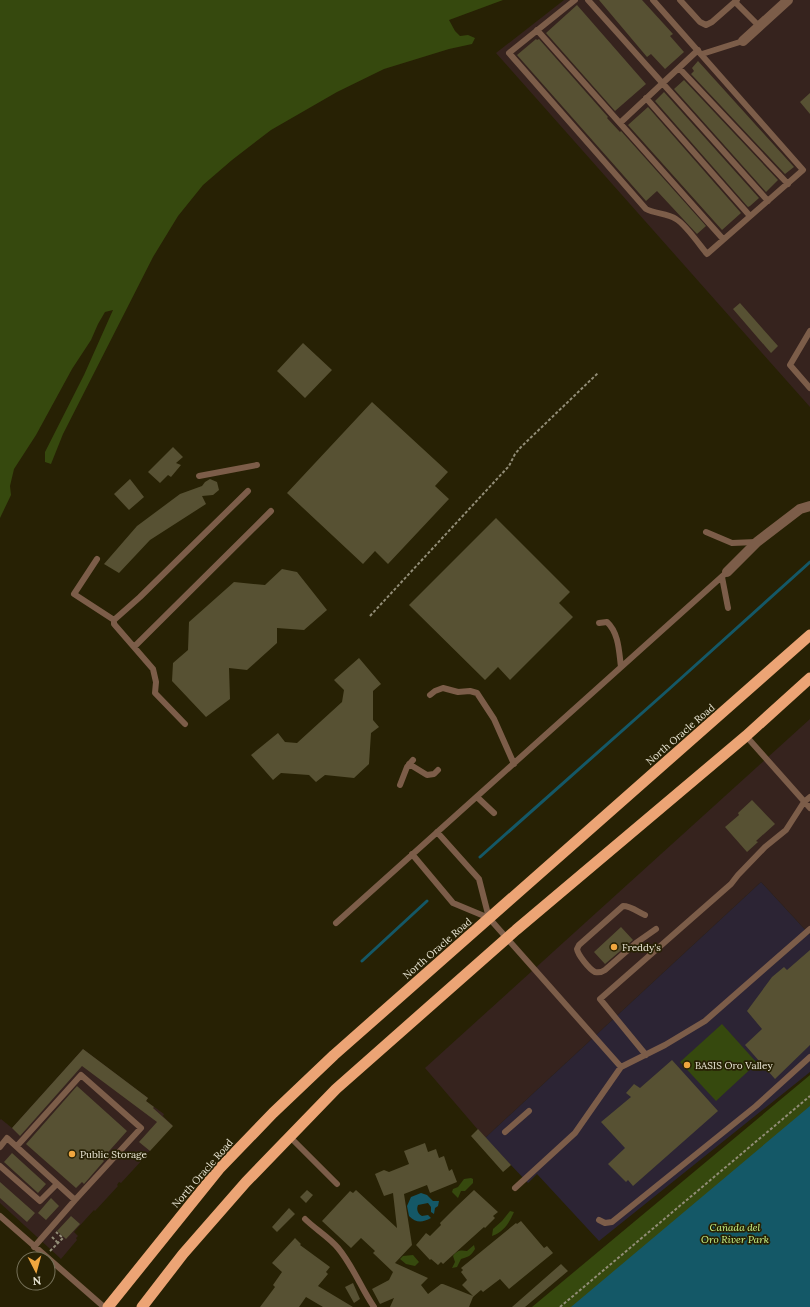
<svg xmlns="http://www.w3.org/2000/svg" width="810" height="1307" font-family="Lora,serif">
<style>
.commercial{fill:#36231e}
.education{fill:#2c2434}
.green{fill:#36490e}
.water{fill:#145867}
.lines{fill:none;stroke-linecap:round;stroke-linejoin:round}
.stream{stroke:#145867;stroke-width:3}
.building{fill:#575133}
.path{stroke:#928d77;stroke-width:2;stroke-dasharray:3 2;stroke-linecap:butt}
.service{stroke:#7c5d49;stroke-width:6}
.minor{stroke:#7c5d49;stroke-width:10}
.trunk{stroke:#eca475;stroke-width:11}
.poi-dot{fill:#f0a63f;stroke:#272104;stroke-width:1.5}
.labels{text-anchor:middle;stroke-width:3.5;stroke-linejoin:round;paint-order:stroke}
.street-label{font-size:10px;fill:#eae6d5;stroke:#272104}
.poi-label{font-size:10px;fill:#eae6d5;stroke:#272104;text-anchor:start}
.park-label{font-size:10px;font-style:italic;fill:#caf486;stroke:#272104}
</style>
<rect width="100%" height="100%" fill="#272104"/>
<path class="commercial" d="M564,0h246v407l-314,-354z
M810,719v216l-49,-53 -276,256 -60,-70z
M83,1049l65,49 -2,3 18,13 -1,2 9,9 -4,3 1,1 -23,26 -1,-2 -3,3 2,2 -23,25 -2,-1 -2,3 1,1 -23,25 -1,-1 -20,22 4,4 -2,2 1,2 -16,19 -61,-56v-83l1,-1 11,9z"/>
<path class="education" d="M761,882l49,53v137l-211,169 -62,-67 -9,9 -43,-45z"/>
<path class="green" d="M0,0h503l-54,20 6,11 5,5 8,-1 7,3 -3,6 -23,5 -65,20 -47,23 -66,38 -39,30 -29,25 -25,31 -25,41 -90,177 -12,30 -6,-2v-10l39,-77 29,-65 -8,2 -7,12 -7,16 -19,29 -36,66 -22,34 -4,17 1,9 -11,23z
M722,1024l35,39 -41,38 -36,-39z
M810,1075v232h-278z
M471,1178l2,1v4l-8,8h-4l-3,7 -6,-6 1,-3 5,-2 6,-8z
M510,1211l4,1c-5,11 -10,20 -22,24l1,-7 9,-8z
M474,1245l1,4c-4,7 -7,8 -14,10l-4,8 -5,1 3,-6 -2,-6c4,-6 8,-6 14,-5z
M413,1255l6,7 -4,4 -9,-2 -6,-5 3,-3z"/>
<path class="water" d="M810,1106v201h-239z
M421,1193l6,2 6,6h6l-1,5 -3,2 -1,6 -3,-2v-5l-3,-4 -10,2c-2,5 0,9 4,11l6,-1 3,3c-9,5 -15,5 -22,-2l-2,-10 4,-9z"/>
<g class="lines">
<path class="stream" d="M480,857l188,-167 142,-128
M362,961l65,-60"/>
</g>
<path class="building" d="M599,0h43l31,34 -3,2 14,16 -19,17 -14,-15 -4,3z
M577,5l69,79 -31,27 -69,-78z
M536,39l1,1 2,-1 69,78 -1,1 13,14 1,-1 85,95 -9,8 -40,-43 -11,10 -129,-146z
M698,61l96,106 -9,7 -94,-100 3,-3 -2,-3z
M684,80l94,100 -12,12 -92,-103z
M664,92l95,106 -9,8 -2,1 -93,-106z
M810,93v21l-10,-12z
M648,107l93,106 -19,17 -94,-105z
M740,303l38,43 -7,7 -38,-44z
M303,343l29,27 -27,28 -28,-27z
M372,402l76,70 -13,14 14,13 -61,65 -13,-13 -12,13 -76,-71z
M173,447l10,10 -7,6 5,2 -10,12 -3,-2 -8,8 -12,-11z
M130,479l14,18 -15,13 -15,-16z
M210,479l7,3 2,8 -6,5 -11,1 4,8 -56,36 -31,33 -15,-9 33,-38 43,-32 22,-8 3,-4z
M496,518l74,74 -11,11 14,14 -63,63 -12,-13 -13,13 -76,-75z
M282,569l15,3 30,38 -23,20 -27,-2v15l-30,27 -18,-2 1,31 -24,18 -34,-36 1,-18 15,-13 1,-28 45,-40 31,3z
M359,658l22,26 -8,7v29l6,7 -8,6 -2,31 -15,14 -29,-3 -9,7 -7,-7 -28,-2 -8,7 -22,-25 27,-22 7,9 12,1 45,-41 2,-12 -10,-10z
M752,800l23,24 -19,17 2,1 -11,10 -22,-25 14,-12 -1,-2z
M621,927l12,13 -28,24 -11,-12z
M810,950v95l-35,34 -30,-34 17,-16 -15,-18 25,-34 12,-10 3,3z
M83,1049l65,49 -2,3 8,6 -1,1 20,18 -23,25 -11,-9 18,-20 -75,-56 -62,70 -8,-8z
M672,1060l46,51 -85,75 -5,-6 -2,2 -18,-18 17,-16 -24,-26 30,-25 -5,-4 8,-9 6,4z
M77,1086l50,45 -25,28 2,2 -20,23 -2,-2 -6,6 -50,-44z
M478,1129l33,36 -8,7 -32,-36z
M425,1143l3,9 8,-3 3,9 5,-2 5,15 3,-2 5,13 -27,11 -3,-8 -23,9 8,51 -17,18 33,15 -7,7 7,9 13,-10h2l30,12 -11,-11 5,-5 -6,-8 2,-2 -2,-2 55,-45 1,1 4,-3 23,27 3,-2 6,7 -44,36 -9,-10 -17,13 -2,-2 -8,7 -4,10h-79l4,-9 -14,6 -8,-15 17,-9 4,-8 -20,-19 2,-2 -14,-13 -10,10 -29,-27 28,-30 3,2 3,-3 41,38 -4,-35 -9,3 -9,-22 9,-4 5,2 20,-8 -5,-13z
M12,1153l34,31 -8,9 -34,-31z
M0,1182l35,31 -8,9 -27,-24z
M307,1190l6,5 -7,8 -6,-6z
M474,1190l24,22 -5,4 2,2 -10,10 -1,-1 -41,37 -2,-2 -3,3 -7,-6 -1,1 -14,-15 10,-12 4,3 11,-11 -1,-2 16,-16z
M51,1198l8,8 -13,14 -8,-7z
M289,1208l6,6 -18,18 -5,-5z
M71,1216l9,8 -14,15 -9,-8z
M295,1238l6,6 -1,1 30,22 -4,5 2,2 -10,12 35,21h-30l-17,-10 -7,10h-39l15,-20 -2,-2 9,-13 -10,-9z
M561,1264l7,7 -43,36h-13z
M353,1283l7,16 -6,4 -9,-16z"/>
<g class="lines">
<path class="path" d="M370,616l139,-150 6,-12 6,-7 77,-74
M52,1237l6,6
M50,1251l13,-13 -7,-6
M560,1307l250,-211"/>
<path class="service" d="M575,0l-66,53 137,156c9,5 21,4 30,10 9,5 23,25 31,35l96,-84 -150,-170
M588,0l180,201
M680,0l20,22 6,3 6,-3 25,-22
M735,2l24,24
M537,30l186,209
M702,54l41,-13
M679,68l109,116
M646,98l104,118
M620,123l78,-73
M810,331l-20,34 20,23
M199,476l58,-11
M706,532l26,11 24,-1
M97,559l-23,35 40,26
M722,577l6,31
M599,623l8,-1c12,11 12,30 14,45
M134,647l137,-136
M430,695l5,-4 8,-3 15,4 12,-1 7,2 17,26 20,45
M185,724l-30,-31 1,-11 -3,-13 -39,-45v-4l26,-23 108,-106
M746,736l64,72
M409,764l18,11 7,-1 4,-4
M400,785l7,-18 6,-7
M477,797l17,16
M437,832l42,47 10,39
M412,854l41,49 36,15 132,149
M645,915c-7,-3 -14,-9 -22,-9l-44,39 -2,4c1,6 12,20 18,23 4,1 7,0 10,-2l31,-27 20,-14
M336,923l391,-351
M646,1055l-46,-56 131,-115 7,-9 27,-28 21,-17 18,-28 6,-5
M505,1132l24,-21
M290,1137l47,47
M17,1146l64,-71 60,53 -66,72 -41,47
M0,1147l7,-9 68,62
M0,1166l40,35 17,-17
M515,1188l60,-55 46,-66 44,-22 40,-24 105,-92
M0,1216l104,91
M305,1219c10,10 24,18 33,29 15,18 23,40 36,59
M599,1220l6,3 7,-1 144,-116 54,-49"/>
<path class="minor" d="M743,41l45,-41
M727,572l30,-30 43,-33 10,-3"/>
<path class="trunk" d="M108,1307l111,-138 54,-56 61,-58 476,-420
M142,1307l41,-53 63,-72 90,-93 180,-159 230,-194 64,-58"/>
</g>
<g class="poi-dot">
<circle cx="614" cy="947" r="4"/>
<circle cx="687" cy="1065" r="4"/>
<circle cx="72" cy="1154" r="4"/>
</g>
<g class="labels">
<g class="street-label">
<text transform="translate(680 734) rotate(-41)" y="4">North Oracle Road</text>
<text transform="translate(437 948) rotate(-41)" y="4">North Oracle Road</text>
<text transform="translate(202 1173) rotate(-49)" y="4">North Oracle Road</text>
</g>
<g class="poi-label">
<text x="622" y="951">Freddy's</text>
<text x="695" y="1069">BASIS Oro Valley</text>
<text x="80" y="1158">Public Storage</text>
</g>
<g class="park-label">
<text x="735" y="1231">Cañada del<tspan x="735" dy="12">Oro River Park</tspan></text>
</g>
</g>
<g transform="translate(36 1271) rotate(174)"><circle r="19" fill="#272104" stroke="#757058"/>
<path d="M0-3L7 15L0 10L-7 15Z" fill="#f0a63f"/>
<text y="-6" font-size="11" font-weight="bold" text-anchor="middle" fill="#eae6d5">N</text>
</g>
</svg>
